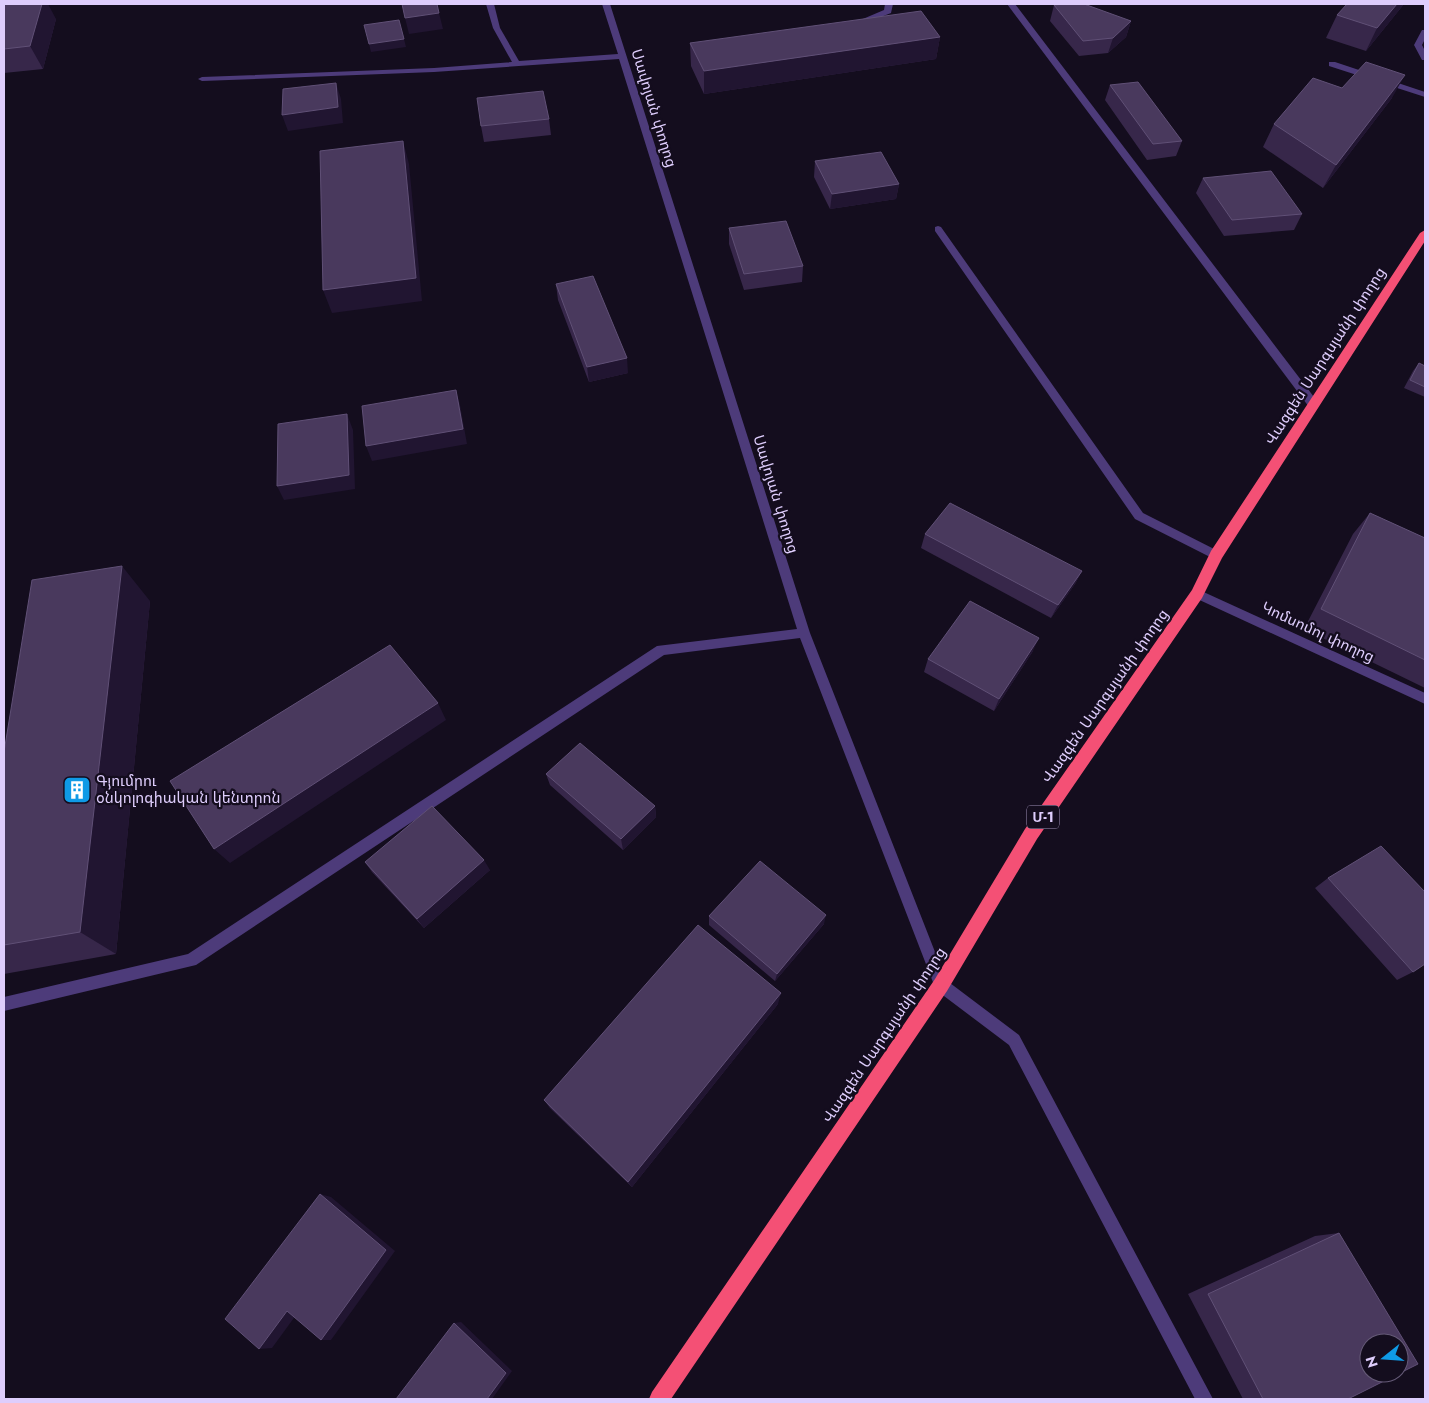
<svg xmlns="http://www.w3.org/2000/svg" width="1429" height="1403" font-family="Jost,'Noto Sans Armenian',sans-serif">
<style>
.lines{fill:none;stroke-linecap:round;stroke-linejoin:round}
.minor{fill:#4d3b7a;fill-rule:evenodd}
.highway{fill:#f45075;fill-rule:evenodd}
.wall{fill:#37274a}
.shaded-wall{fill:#211531}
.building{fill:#49395d;stroke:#605076;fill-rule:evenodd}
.labels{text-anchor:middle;stroke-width:4.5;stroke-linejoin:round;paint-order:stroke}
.shield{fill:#140d1e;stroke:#a193b9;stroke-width:1}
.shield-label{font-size:14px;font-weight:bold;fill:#decdfc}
.street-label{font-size:15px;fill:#decdfc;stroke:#140d1e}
.poi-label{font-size:15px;fill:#decdfc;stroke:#140d1e;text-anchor:start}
</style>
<rect width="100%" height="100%" fill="#140d1e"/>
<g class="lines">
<path class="minor" d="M486,4h8l6,24 19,33 99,-7 -16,-50h8l200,629 136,347 73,55 194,364h-18l-186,-354 -73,-55 -136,-352 -136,17 -468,310 -192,46v-14l184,-43 469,-308 140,-17 -178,-570 -185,13 -232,9 -4,-2 4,-2 232,-9 78,-6 -19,-34z
M885,4h8l-2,9 -33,13 -7,-2 33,-14z
M1007,4h8l302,397v6h-8z
M1422,30h3v9l-3,6 3,6v9h-3l-8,-15z
M1329,62h6l90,30v5l-96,-31z
M938,226l3,1 202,286 77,39 2,3 -2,3h-8l-77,-39 -200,-288v-4z
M1197,589l228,104v11l-232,-107 -2,-3 2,-3z"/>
<path class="highway" d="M1425,230v11l-203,317 -20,40 -165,241 -90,152 -276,408h-22l3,-7 283,-413 90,-150 167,-239 19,-39 209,-318z"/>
</g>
<path class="wall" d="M4,4l52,15 -13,50 -39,4z
M1404,4l-38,47 -40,-13 11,-23z
M1054,5l77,16 -5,16 -18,16 -29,3 -29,-35z
M940,37l-4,22 -232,35 -13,-28 -1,-23z
M1110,85l72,56 -6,15 -29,4 -42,-60z
M1342,88l50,10 -69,90 -60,-41 11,-23z
M549,119l2,16 -67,7 -3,-16z
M815,161l84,23 -3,15 -66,10 -16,-32z
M1203,178l99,36 -8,16 -70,6 -28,-43z
M729,228l74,38 -1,16 -58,8 -15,-46z
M556,284l72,89 -39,9 -31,-82z
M1419,363l6,3v31l-21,-9 9,-17z
M1370,513l55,25v150l-121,-59 49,-95z
M925,534l157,37 -7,13 -24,34 -130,-70z
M150,601l-34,353 -112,20v-222z
M1033,651l-39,60 -70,-39 4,-13z
M546,774l109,32 1,11 -33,33 -73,-65z
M365,862l125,8 -66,58 -52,-56z
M1328,878l85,94 -16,8 -82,-92z
M709,916l115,8 -49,57 -66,-56z
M778,1004l-146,183 -82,-79 -6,-8z
M1339,1233l9,166h-105l-55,-105 127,-58z"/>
<path class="shaded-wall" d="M42,4h6l8,15 -13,50 -13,-23z
M1397,4h7l-38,47 11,-23z
M439,13l4,16 -34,5 -4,-16z
M1131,21l-5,16 -18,16 5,-15z
M940,37l-4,22 -232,35v-23z
M404,39l2,8 -35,5 -2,-8z
M1405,75l-13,23 -69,90 13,-23z
M336,83l5,16 2,24 -55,8 -6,-16z
M403,141l6,23 13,137 -90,12 -9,-23z
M899,184l-3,15 -66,10 2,-15z
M627,358l1,15 -39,9 -2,-15z
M456,390l4,15 7,39 -95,17 -6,-15z
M347,414l6,16 2,59 -71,11 -7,-14z
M122,566l28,35 -34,353 -36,-22z
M1082,571l-7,13 -24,34 7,-13z
M1039,638l-6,13 -39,60 5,-12z
M438,703l8,17 -216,143 -16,-14z
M655,806l1,11 -33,33 -2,-11z
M484,860l6,10 -66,58 -7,-9z
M826,915l-2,9 -49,57 2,-7z
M781,993l-3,11 -146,183 -4,-5z
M320,1194l11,3 64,54 -64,89h-10z
M287,1311h12l-27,37 -13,1z
M461,1322l51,49 -20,28h-5l-33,-76z"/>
<path class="building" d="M4,4h38l-12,42 -26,3z
M402,4h35l2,9 -34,5z
M1065,4h19l47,17 -18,17 -30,3 -29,-36z
M1347,4h50l-20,24 -40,-13z
M921,11l19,26 -236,34 -14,-28z
M399,20l5,19 -35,5 -5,-19z
M1366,62l39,13 -69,90 -62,-41 39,-46 29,10z
M1138,82l44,59 -29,3 -43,-59z
M336,83l2,24 -56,8 1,-26z
M543,91l6,28 -68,7 -4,-28z
M403,141l13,137 -93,12 -3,-139z
M881,152l18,32 -67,10 -17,-33z
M1271,171l31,43 -70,6 -29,-42z
M786,221l17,45 -59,8 -15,-46z
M593,276l34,82 -40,9 -31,-83z
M1419,363l6,3v21l-15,-7z
M456,390l7,39 -97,17 -4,-40z
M347,414l2,61 -72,11 1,-62z
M950,503l132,68 -24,34 -133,-71z
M1370,513l55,25v122l-104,-51z
M122,566l-42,366 -76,13v-193l28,-172z
M970,601l69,37 -40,61 -71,-40z
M390,645l48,58 -224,146 -44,-68z
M580,743l75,63 -34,33 -75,-65z
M432,806l52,54 -67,59 -52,-57z
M1381,846l44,46v72l-12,8 -85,-94z
M760,861l66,54 -49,59 -68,-58z
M698,925l83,68 -153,189 -84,-82z
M320,1194l66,56 -65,90 -34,-29 -28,38 -34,-30z
M1339,1233l79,131 -70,35h-85l-55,-105zM1369,1343h30v30h-30z
M454,1323l52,50 -19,26h-91z"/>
<defs>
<symbol id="building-square" viewBox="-11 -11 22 22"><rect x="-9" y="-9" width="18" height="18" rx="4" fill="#0f9ae6" stroke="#140d1e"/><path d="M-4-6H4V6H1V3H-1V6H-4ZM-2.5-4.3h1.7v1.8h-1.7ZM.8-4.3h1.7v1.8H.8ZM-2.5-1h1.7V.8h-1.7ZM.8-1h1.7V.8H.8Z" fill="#fff"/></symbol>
</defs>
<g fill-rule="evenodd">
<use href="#building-square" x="61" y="774" width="32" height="32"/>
</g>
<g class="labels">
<rect class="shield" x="1027" y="805.5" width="32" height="23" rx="4"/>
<g class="shield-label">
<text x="1043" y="822">Մ-1</text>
</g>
<g class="street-label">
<text transform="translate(654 108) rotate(73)" y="5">Սավոյան փողոց</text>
<text transform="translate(1325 356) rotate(-57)" y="5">Վազգեն Սարգսյանի փողոց</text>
<text transform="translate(776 494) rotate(73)" y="5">Սավոյան փողոց</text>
<text transform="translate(1318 632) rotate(25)" y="5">Կոմսոմոլ փողոց</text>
<text transform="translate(1105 696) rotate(-55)" y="5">Վազգեն Սարգսյանի փողոց</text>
<text transform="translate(884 1035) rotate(-56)" y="5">Վազգեն Սարգսյանի փողոց</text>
</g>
<g class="poi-label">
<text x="96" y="786">Գյումրու<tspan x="96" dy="17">օնկոլոգիական կենտրոն</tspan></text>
</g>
</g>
<rect width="1429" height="1403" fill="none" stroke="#decdfc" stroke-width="10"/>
<g transform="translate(1384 1358) rotate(253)"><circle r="24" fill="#140d1e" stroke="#655a77"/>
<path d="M0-4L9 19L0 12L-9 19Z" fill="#0f9ae6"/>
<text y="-8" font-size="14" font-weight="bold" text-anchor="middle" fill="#decdfc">N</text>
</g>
</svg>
